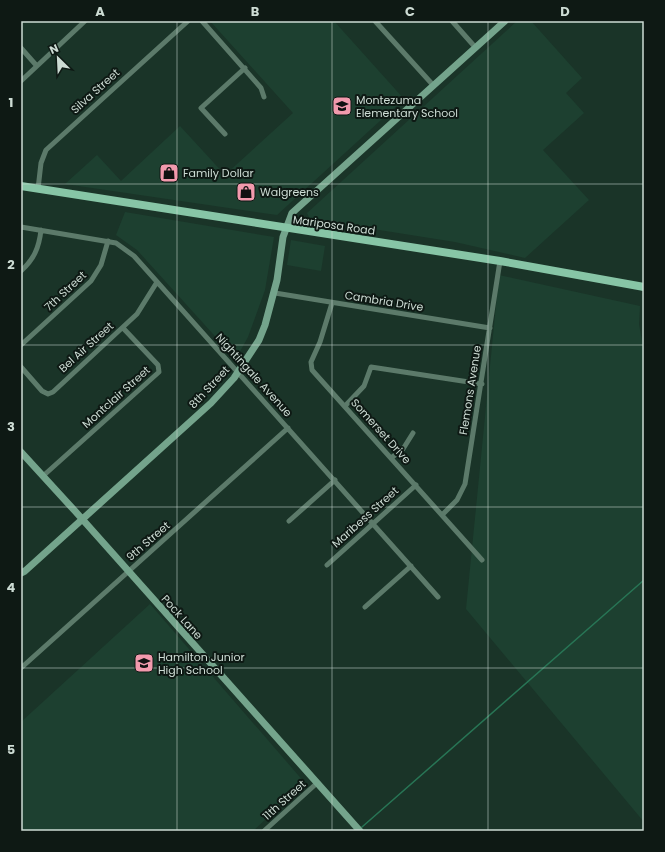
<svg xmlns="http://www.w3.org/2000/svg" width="665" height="852" font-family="Poppins,sans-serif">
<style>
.built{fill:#1d4030}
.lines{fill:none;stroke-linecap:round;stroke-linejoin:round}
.stream{stroke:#287555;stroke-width:1.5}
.street{stroke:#5c7a6a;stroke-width:5}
.secondary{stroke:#74a48c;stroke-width:7}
.primary{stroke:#87c5a6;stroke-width:8}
.grid{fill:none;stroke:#cddcd4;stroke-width:1;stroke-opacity:0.55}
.labels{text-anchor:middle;stroke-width:4;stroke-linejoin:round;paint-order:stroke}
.street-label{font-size:11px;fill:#cddcd4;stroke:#0e1914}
.poi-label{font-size:11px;fill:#cddcd4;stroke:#0e1914;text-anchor:start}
.neatline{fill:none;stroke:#cddcd4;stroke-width:1.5}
.grid-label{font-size:13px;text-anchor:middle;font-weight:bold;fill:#cddcd4}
</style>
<rect width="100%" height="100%" fill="#1a3428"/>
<path class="built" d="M210,21h124l70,78 -127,116 -212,-31 32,-29 24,26 59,-55 45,49 68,-62z
M517,21h14l51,57 -16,15 18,20 -41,37 46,50 -64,58 -70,-16 -145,-23 -3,-6z
M125,212l149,25 -9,53 -17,47 -10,18h-6l-95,-105 -21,-15z
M291,240l34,6 -4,25 -34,-6z
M499,275l141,31 -1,18 5,29v469l-178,-213z
M150,604l155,179 -52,48h-232v-109z"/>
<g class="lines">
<path class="stream" d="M362,827l282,-247"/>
<path class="street" d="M202,21l59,67 3,9
M375,21l58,64
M452,21l23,26
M21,48l15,17
M21,81l64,-60
M225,134l-24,-26 44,-40
M38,189l3,-26 5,-13 142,-129
M21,227l95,16 18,13 304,341
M21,271c13,-12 18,-23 20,-41
M275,293l215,35
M332,303l-12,39 -9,20 1,8 170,190
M21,345l70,-64 10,-16 7,-24
M21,367l21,24 6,3 5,-2 84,-78 20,-32
M345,406l19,-20 7,-19 111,17
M391,458l12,-9 10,-16
M43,476l116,-104 -1,-7 -35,-37
M442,515l15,-15 8,-16 35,-223
M289,521l46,-41
M327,565l89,-80
M365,607l46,-41
M21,668l267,-240
M264,831l53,-48"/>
<path class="secondary" d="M21,452l54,59 285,320
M21,573l4,-2 186,-168 23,-25 25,-38 6,-15 12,-45 6,-43 9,-24 213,-192"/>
<path class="primary" d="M21,186l479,75 144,26"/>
</g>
<path class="grid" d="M177,21v810M332,21v810M488,21v810M21,184h623M21,345h623M21,507h623M21,668h623"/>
<defs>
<symbol id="school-square" viewBox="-11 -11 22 22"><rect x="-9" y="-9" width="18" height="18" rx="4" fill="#f29aad" stroke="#0e1914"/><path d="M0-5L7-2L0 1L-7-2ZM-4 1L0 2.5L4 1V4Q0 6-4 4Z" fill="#111"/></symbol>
<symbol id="shop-square" viewBox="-11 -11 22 22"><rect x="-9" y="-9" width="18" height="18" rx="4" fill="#f29aad" stroke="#0e1914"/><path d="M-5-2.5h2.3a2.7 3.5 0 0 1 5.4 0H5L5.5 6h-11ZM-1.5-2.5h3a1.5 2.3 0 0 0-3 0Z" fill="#111"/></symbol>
</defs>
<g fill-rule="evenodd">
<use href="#school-square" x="331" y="95" width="22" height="22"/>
<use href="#shop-square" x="158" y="162" width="22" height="22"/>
<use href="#shop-square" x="235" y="181" width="22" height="22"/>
<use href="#school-square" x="133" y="652" width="22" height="22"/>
</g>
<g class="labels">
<g class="street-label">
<text transform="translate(95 91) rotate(-42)" y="4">Silva Street</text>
<text transform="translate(334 225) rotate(8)" y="4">Mariposa Road</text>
<text transform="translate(65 291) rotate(-43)" y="4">7th Street</text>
<text transform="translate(384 301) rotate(9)" y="4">Cambria Drive</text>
<text transform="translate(86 347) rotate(-42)" y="4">Bel Air Street</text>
<text transform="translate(254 375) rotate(48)" y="4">Nightingale Avenue</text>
<text transform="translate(209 387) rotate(-47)" y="4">8th Street</text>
<text transform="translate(470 390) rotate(-81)" y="4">Flemons Avenue</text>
<text transform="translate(116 397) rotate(-42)" y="4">Montclair Street</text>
<text transform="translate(381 431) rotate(48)" y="4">Somerset Drive</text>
<text transform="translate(365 517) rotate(-42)" y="4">Maribess Street</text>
<text transform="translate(148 541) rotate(-41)" y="4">9th Street</text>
<text transform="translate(182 617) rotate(48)" y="4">Pock Lane</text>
<text transform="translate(284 800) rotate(-42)" y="4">11th Street</text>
</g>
<g class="poi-label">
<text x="356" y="104">Montezuma<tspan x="356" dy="13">Elementary School</tspan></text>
<text x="183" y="177">Family Dollar</text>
<text x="260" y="196">Walgreens</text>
<text x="158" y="661">Hamilton Junior<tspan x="158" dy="13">High School</tspan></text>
</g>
</g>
<rect width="665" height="852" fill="none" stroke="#0e1914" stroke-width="44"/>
<g transform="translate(58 58) rotate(336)" stroke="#0e1914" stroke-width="3" paint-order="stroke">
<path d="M0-3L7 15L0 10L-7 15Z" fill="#cddcd4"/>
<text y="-6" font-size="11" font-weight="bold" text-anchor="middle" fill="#cddcd4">N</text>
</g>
<rect x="22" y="22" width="621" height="808" class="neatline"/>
<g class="grid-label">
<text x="100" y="16">A</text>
<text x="255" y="16">B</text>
<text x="410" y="16">C</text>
<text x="565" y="16">D</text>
<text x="11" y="107">1</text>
<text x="11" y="269">2</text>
<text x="11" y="431">3</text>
<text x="11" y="592">4</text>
<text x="11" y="754">5</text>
</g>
</svg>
